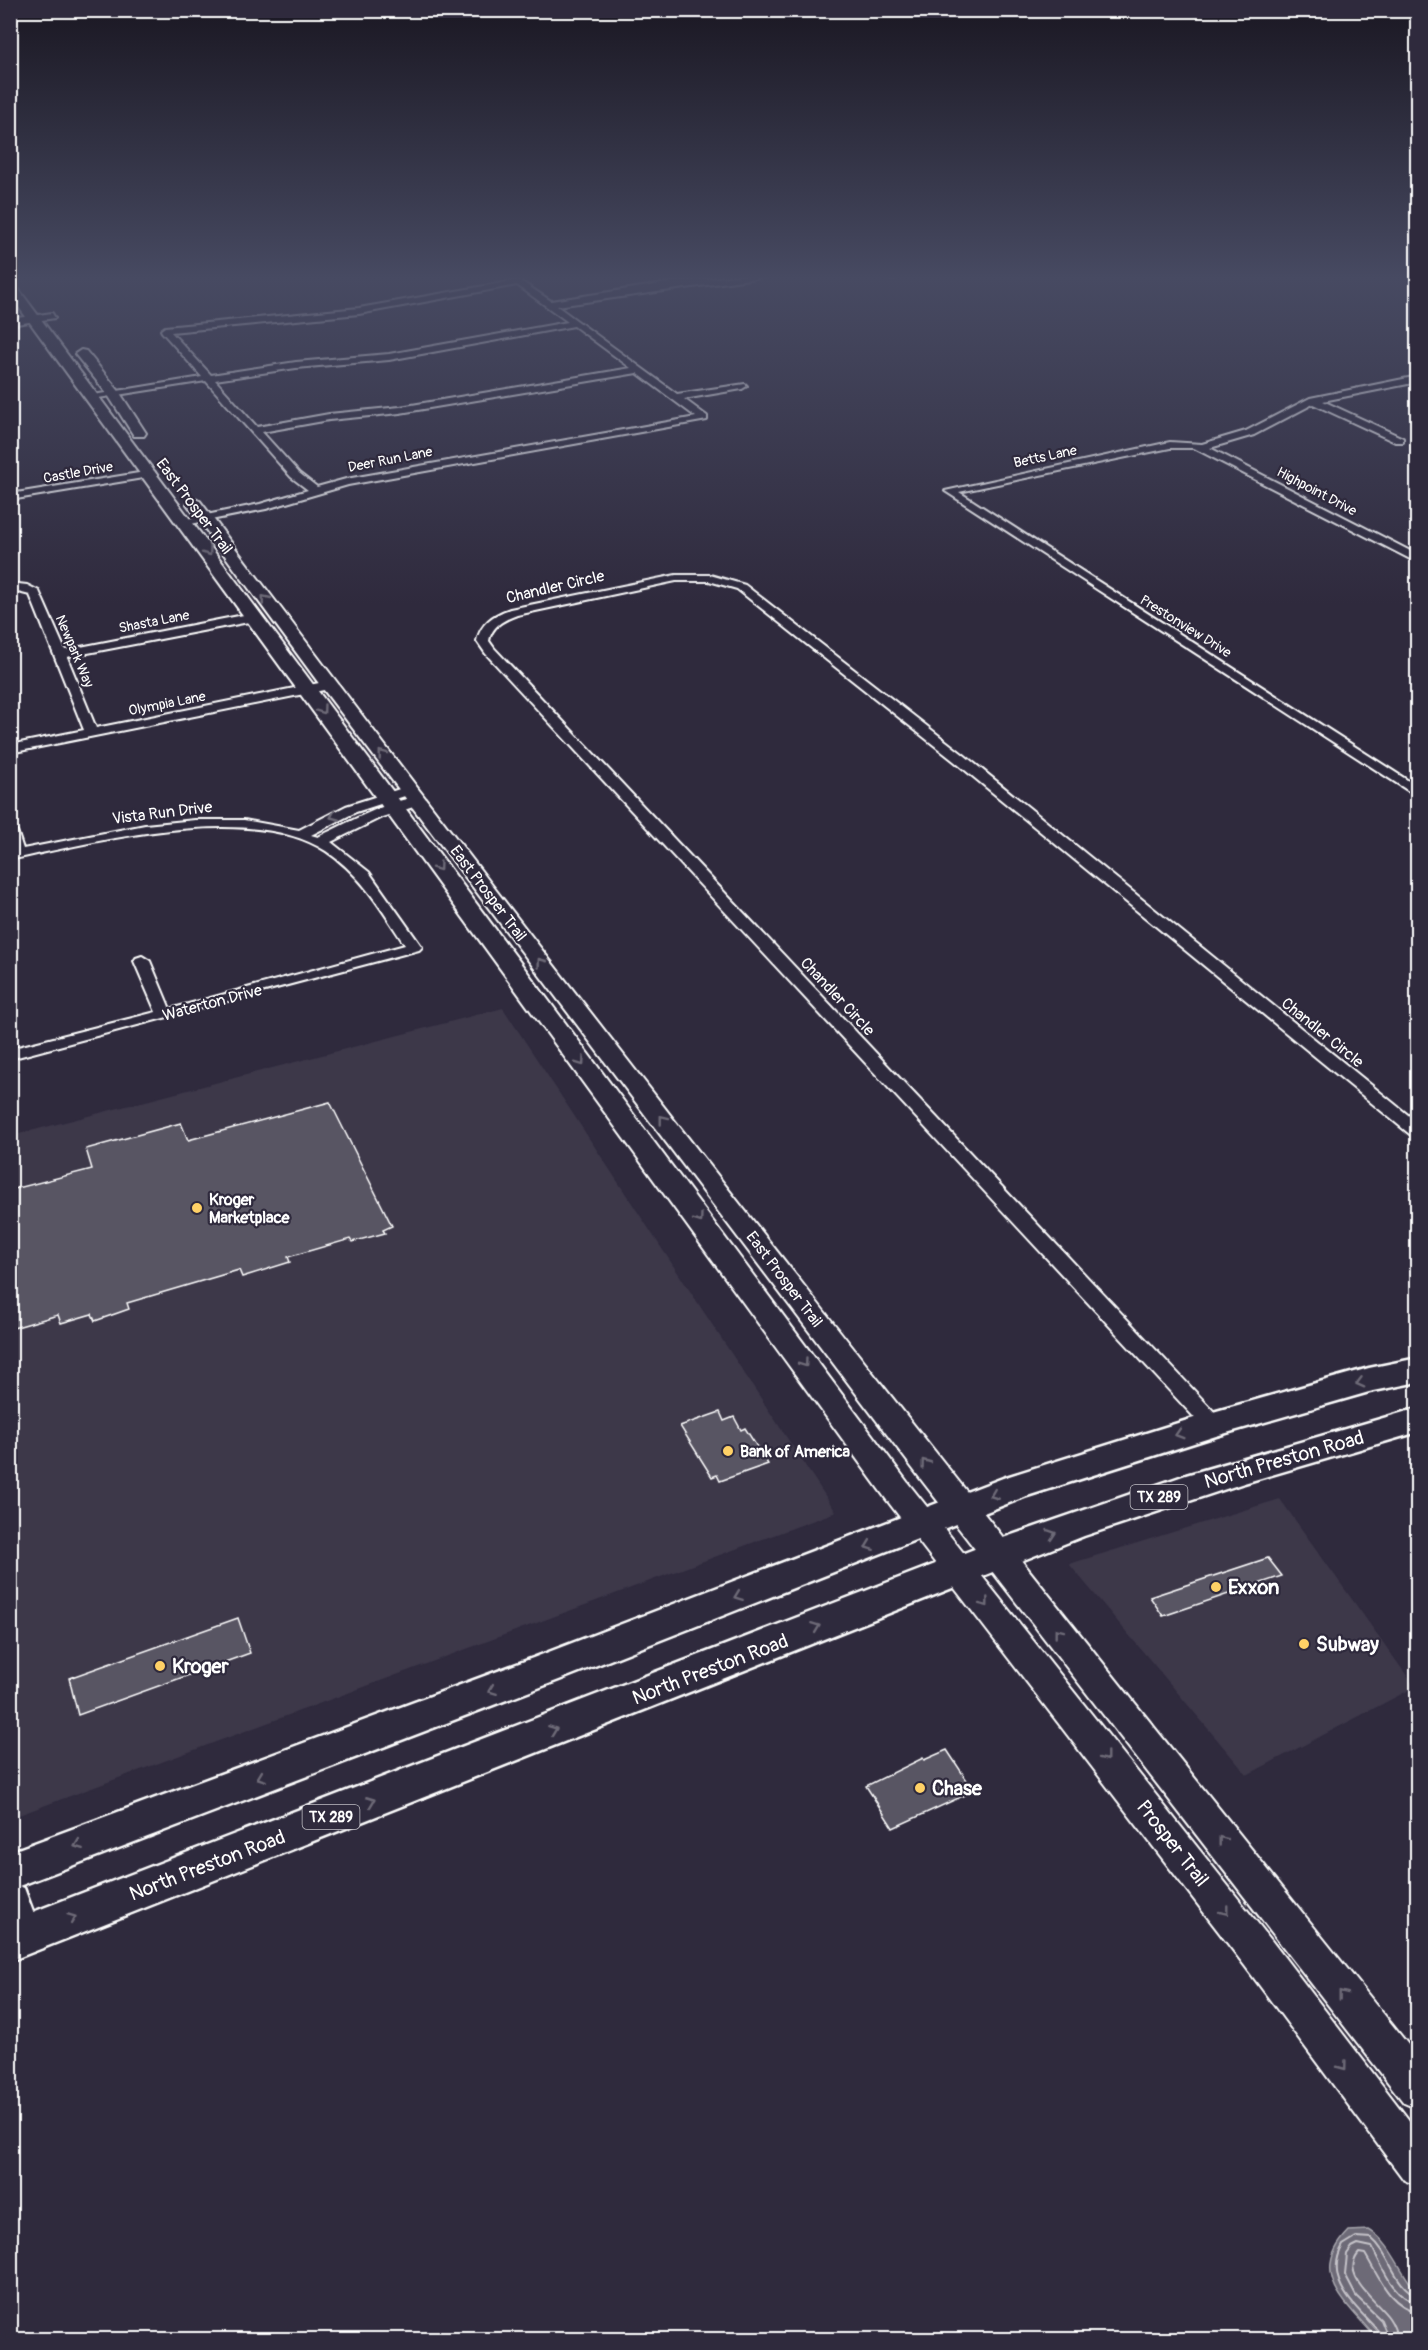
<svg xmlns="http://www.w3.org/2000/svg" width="1428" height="2350" font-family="Pangolin,sans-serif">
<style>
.built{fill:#3c3749}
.water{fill:#6d6a77;stroke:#a7a6ad;stroke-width:1.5}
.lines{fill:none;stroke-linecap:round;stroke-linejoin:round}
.shore{stroke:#c5c3c9;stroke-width:2}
.building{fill:#595564;stroke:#fff;stroke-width:1.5}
.street-casing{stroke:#fff;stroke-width:4}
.secondary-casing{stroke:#fff;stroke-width:4}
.primary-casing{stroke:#fff;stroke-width:5}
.street{fill:#2f2a3d;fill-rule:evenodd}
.secondary{fill:#2f2a3d;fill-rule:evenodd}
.primary{fill:#2f2a3d;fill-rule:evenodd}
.oneway{stroke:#6d6a77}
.poi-dot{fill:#ffd166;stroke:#2f2a3d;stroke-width:2}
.labels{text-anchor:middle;stroke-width:4.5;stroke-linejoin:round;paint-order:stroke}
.far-street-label{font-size:14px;fill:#fff;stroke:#2f2a3d}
.shield{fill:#2f2a3d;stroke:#c1bfc5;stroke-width:1.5}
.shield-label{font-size:15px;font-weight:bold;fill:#fff}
.street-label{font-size:16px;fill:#fff;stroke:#2f2a3d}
.poi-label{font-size:16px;font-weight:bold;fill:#fff;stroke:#2f2a3d;text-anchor:start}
.near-street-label{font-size:20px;fill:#fff;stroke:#2f2a3d}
.near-poi-label{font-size:20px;font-weight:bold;fill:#fff;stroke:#2f2a3d;text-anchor:start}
</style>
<rect width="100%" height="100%" fill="#2f2a3d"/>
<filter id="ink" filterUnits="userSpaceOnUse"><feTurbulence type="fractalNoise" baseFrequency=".0167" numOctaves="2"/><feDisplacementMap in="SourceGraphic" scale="12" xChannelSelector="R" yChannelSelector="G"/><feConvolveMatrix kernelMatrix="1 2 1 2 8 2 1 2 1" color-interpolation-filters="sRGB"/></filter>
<g filter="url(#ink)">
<path class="built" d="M503,1008l333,504 -825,306v-682z
M1280,1499l135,188 -168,88 -178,-211z"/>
<path class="water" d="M1369,2230c23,13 30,42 48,62v47h-40c-29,-35 -71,-64 -28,-108z"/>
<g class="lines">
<path class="shore" d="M1381,2340l-1,-7c-22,-25 -58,-51 -37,-88l13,-8 15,1c20,16 22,48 47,58
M1389,2340l-8,-20 -25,-24 -11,-21 2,-21 5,-7 6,-3 14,3c11,21 20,50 46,56
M1398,2340c-2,-8 -4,-15 -9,-22 -12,-17 -50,-42 -30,-65l6,1c14,23 24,52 53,58"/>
</g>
<path class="building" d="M330,1102l62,124 -9,4 2,3 -33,9 -2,-3 -62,18 2,5 -48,15 -3,-7 -112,33 2,6 -34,12 -3,-7 -31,9 -3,-8 -48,14v-139l82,-21 -6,-20 95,-26 7,17z
M720,1412l4,9 10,-4 7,13 4,-2 23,36 -48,17 -3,-6 -5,2 -32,-51z
M1268,1558l14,18 -119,40 -13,-19z
M238,1618l12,35 -172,62 -9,-37z
M947,1750l27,41 -81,37 -27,-42 57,-28 1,2z"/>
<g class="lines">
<defs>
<path id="street" d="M750,275h28l-221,31 120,88 68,-10 2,2 -5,3 -58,10 23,17v4l-359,65 -82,24 -80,16 -4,-1v-4l78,-16 48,-14 -17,-13 -85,-96 -114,18 -5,-3 115,-19 -40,-45 -1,-2 4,-3 194,-19 160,-28 32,21 123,-19zM517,285l51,37 -179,32 -93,8 -85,13 -40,-43 188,-18zM574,326l57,42 -231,39 -71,7 -72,13 -42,-47 81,-12 93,-8zM637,373l59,44 -350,62 -29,8 -18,-14 -37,-41 67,-12 71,-7z
M881,275h11l4,3 -4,2z
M52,313l3,5 -45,7v-6z
M1418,376v6l-95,19 80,37v4h-8l-82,-38 -59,31 -44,13 208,107v8l-224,-115h-24l-211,44 459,295v10l-473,-306 225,-49 32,2 44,-13 64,-33z
M151,471l4,1v4l-145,24v-6z
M676,575h34l35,10 219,170 454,368v14l-6,-1 -458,-375 -217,-172 -28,-8h-33l-159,34c-14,5 -25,11 -28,26l5,7 726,770 3,6 -3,6 -7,2 -7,-2 -720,-776 -9,-13c4,-18 16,-26 33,-32z
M10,583l17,2 12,6 26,59 189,-37 6,4 -6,4 -187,36 29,71 233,-47 6,4 -6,4 -319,64v-8l74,-15 -54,-135 -20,-5z
M409,786l5,1v6l-58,19 -45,23 7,2c21,-10 84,-44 105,-39v6l-41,13 -51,25 38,30 53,75 -3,3 -409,109v-10l146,-37 -22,-51 2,-3 6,-2 8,5 20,48 235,-64c-23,-35 -43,-70 -79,-94 -76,-50 -232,-9 -316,9v-33l7,4 6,18 122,-24 50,-5h49l55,10 47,-24z"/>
<path id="secondary" d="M10,283h4l894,1200 363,457 147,192v54l-14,-6 -159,-214 -359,-467 -876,-1204z
M81,350l5,1 32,39 28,43 -2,3h-10l-26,-41 -33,-41z
M195,499l5,2c395,527 806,1042 1218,1556v52l-14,-6 -481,-621 -600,-793 -136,-185z"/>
<path id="primary" d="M1418,1358v24l-49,10 -153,44 -189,60 -468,184 -540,206 5,2 9,24 970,-374 183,-63 232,-67v24l-174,51 -160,53 -1074,425v-109l523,-194 470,-180 210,-66 156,-44z"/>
</defs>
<use href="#street" class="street-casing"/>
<use href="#secondary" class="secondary-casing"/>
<use href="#primary" class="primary-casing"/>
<use href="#street" class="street"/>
<use href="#secondary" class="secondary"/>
<use href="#primary" class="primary"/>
</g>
<defs><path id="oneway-chevron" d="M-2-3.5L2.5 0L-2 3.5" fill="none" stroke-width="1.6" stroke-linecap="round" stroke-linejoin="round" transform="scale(1.5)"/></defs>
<g class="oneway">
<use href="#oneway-chevron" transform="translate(208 552) rotate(54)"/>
<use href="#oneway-chevron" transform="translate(265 599) rotate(-129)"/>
<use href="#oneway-chevron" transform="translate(322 710) rotate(54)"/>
<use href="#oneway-chevron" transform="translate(382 754) rotate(-128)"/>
<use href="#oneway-chevron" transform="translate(334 816) rotate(157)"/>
<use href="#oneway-chevron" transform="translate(438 867) rotate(54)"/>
<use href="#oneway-chevron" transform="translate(541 962) rotate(-127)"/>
<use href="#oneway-chevron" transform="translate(581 1062) rotate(54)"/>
<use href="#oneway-chevron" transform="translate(663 1119) rotate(-128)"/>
<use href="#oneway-chevron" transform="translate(699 1219) rotate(54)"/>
<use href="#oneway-chevron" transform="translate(804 1363) rotate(54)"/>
<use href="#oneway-chevron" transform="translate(1360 1383) rotate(165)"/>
<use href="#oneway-chevron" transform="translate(1179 1434) rotate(163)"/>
<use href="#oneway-chevron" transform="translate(925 1463) rotate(-127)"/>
<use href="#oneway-chevron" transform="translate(994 1495) rotate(158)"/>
<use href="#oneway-chevron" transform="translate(1052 1534) rotate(-19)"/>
<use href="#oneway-chevron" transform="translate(869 1546) rotate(159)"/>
<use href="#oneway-chevron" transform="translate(738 1596) rotate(159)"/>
<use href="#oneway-chevron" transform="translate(985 1603) rotate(52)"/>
<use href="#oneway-chevron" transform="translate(816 1627) rotate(-21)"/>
<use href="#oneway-chevron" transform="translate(1058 1632) rotate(-128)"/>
<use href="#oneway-chevron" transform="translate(492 1690) rotate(159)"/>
<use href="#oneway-chevron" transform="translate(553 1730) rotate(-21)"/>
<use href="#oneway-chevron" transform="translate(1105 1757) rotate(52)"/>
<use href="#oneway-chevron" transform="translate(261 1777) rotate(159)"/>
<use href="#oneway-chevron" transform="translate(371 1801) rotate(-21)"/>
<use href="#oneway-chevron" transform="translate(1222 1840) rotate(-128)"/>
<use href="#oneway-chevron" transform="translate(78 1845) rotate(159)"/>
<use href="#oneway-chevron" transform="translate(1225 1911) rotate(52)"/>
<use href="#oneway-chevron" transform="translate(72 1918) rotate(-21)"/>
<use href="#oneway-chevron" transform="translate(1342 1994) rotate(-128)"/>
<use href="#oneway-chevron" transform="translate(1343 2066) rotate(53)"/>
</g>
</g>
<linearGradient id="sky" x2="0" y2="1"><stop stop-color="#1a1722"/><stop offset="0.46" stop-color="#474a62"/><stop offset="1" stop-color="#474a62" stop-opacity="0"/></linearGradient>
<rect width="1428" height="604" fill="url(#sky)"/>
<g class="poi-dot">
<circle cx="197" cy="1208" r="6"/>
<circle cx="728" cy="1451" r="6"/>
<circle cx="1216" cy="1587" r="6"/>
<circle cx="1304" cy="1644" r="6"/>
<circle cx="160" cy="1666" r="6"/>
<circle cx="920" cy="1788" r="6"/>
</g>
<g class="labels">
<g class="far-street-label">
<text transform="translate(1045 456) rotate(-12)" y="5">Betts Lane</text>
<text transform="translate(390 459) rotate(-11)" y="5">Deer Run Lane</text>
<text transform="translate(78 472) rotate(-10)" y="5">Castle Drive</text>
<text transform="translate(1317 491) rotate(28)" y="5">Highpoint Drive</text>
<text transform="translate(154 621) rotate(-11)" y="5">Shasta Lane</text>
<text transform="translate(1186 626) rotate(32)" y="5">Prestonview Drive</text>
<text transform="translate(75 651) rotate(67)" y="5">Newpark Way</text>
<text transform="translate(167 703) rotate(-11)" y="5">Olympia Lane</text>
</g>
<g class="shield">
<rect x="1130.5" y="1485" width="57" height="24" rx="4.5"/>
<rect x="302.5" y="1805" width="57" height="24" rx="4.5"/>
</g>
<g class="shield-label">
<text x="1159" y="1502">TX 289</text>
<text x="331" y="1822">TX 289</text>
</g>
<g class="street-label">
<text transform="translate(195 506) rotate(53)" y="6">East Prosper Trail</text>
<text transform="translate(555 586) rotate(-13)" y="6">Chandler Circle</text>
<text transform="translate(162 812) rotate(-7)" y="6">Vista Run Drive</text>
<text transform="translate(489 893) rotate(53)" y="6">East Prosper Trail</text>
<text transform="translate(838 996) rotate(47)" y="6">Chandler Circle</text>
<text transform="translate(212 1002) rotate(-15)" y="6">Waterton Drive</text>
<text transform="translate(1323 1032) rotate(39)" y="6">Chandler Circle</text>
<text transform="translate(785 1279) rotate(53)" y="6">East Prosper Trail</text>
</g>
<g class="poi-label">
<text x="209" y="1205">Kroger<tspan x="209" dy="18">Marketplace</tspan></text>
<text x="740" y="1457">Bank of America</text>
</g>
<g class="near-street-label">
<text transform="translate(1284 1459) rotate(-16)" y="7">North Preston Road</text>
<text transform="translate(710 1669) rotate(-21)" y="7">North Preston Road</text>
<text transform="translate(1173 1843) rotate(52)" y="7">Prosper Trail</text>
<text transform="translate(207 1865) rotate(-21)" y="7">North Preston Road</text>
</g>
<g class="near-poi-label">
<text x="1228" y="1594">Exxon</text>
<text x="1316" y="1651">Subway</text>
<text x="172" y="1673">Kroger</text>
<text x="932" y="1795">Chase</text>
</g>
</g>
<rect width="1428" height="2350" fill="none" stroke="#2f2a3d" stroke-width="36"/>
<rect x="18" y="18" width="1392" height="2314" fill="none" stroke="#fff" stroke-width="2" filter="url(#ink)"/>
</svg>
